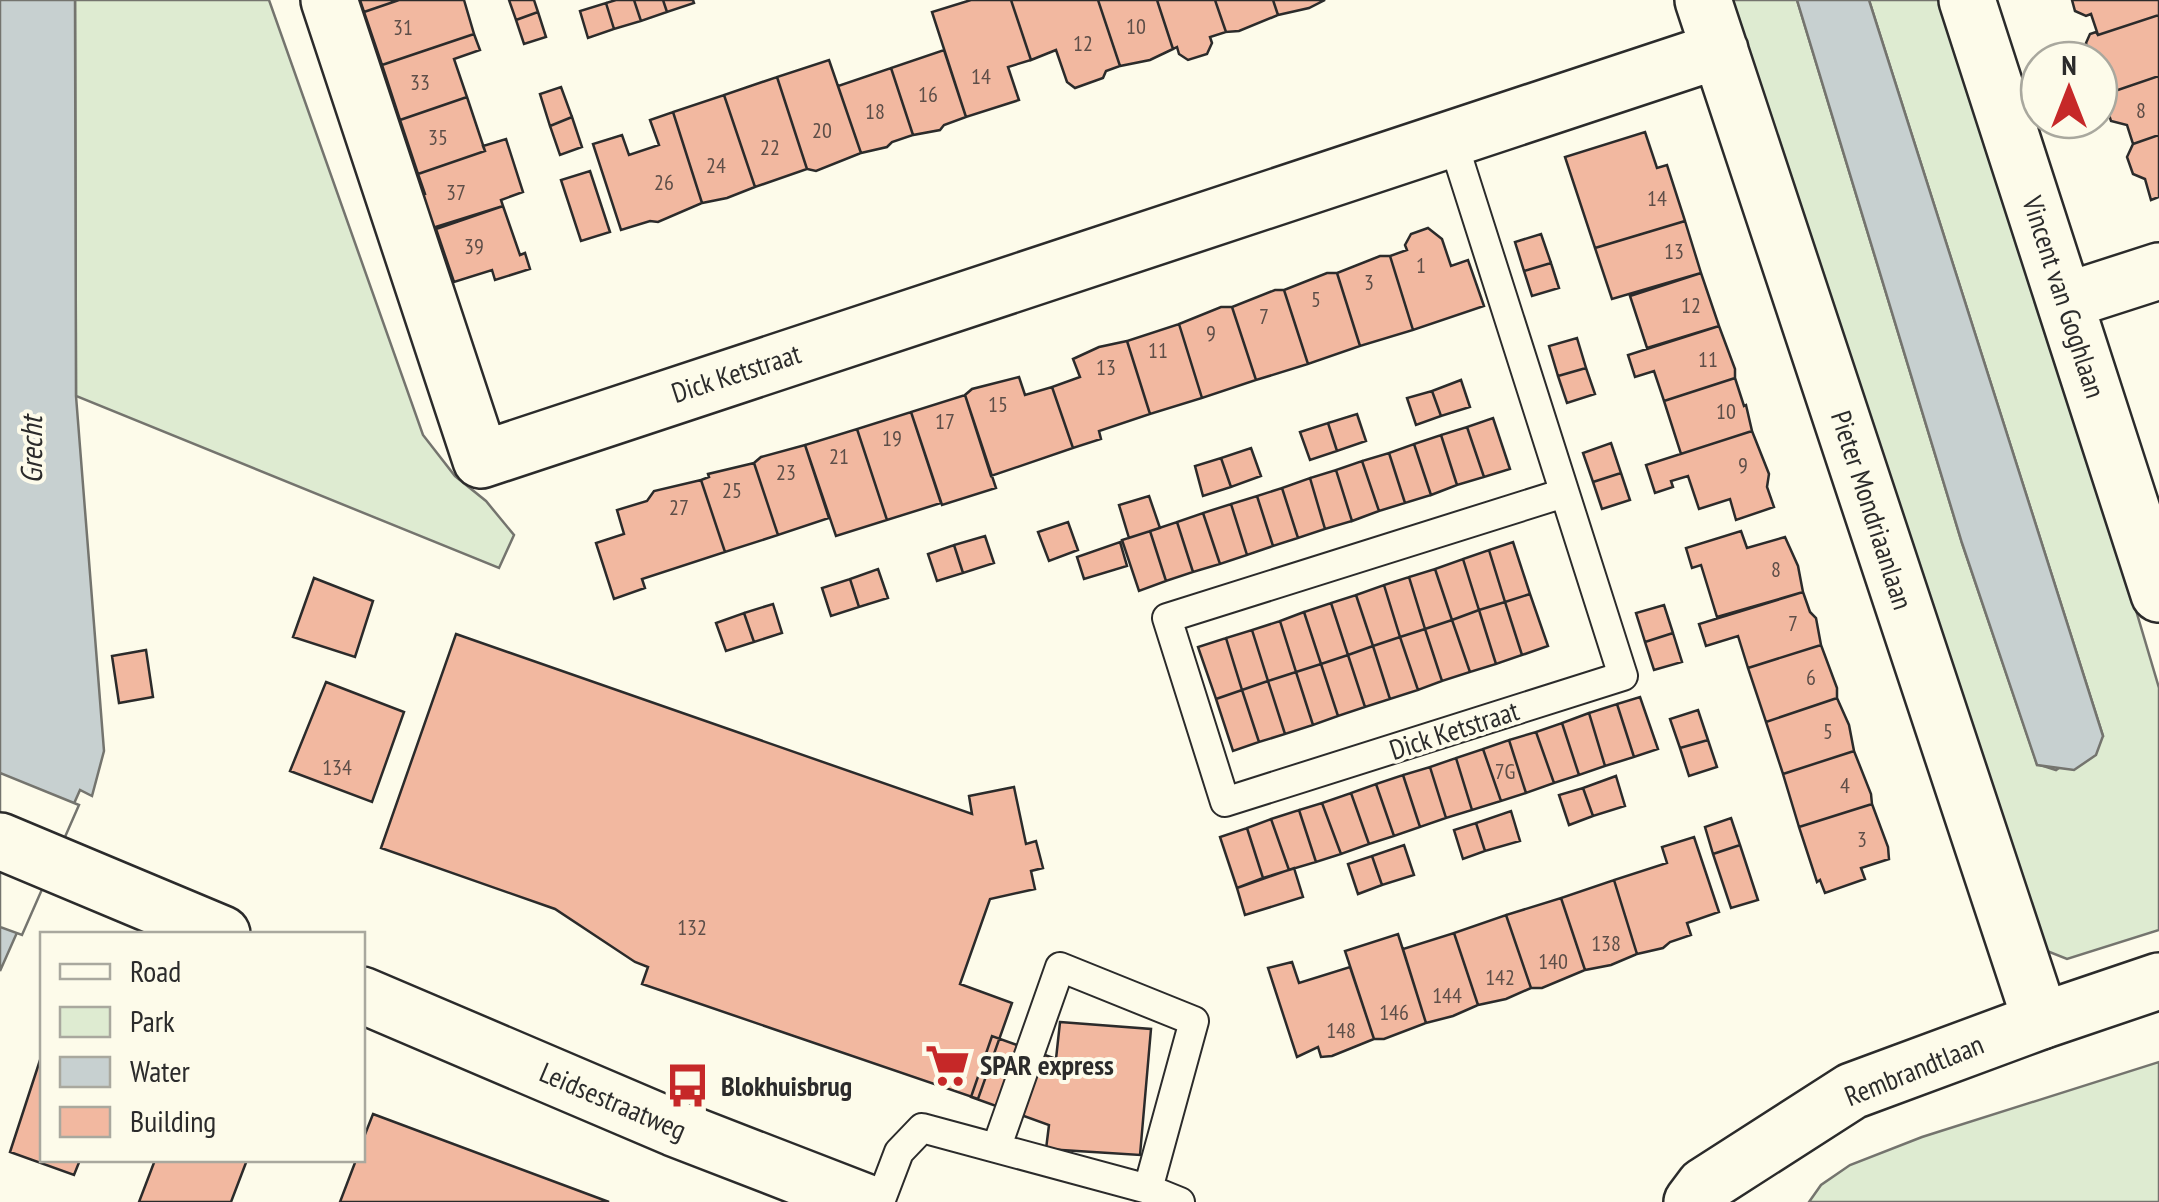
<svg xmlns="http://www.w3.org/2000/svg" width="2159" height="1202" font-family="'PT Sans Narrow',sans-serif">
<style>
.green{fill:#deebd1;stroke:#74746e;stroke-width:2.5}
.water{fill:#c7d0d0;stroke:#74746e;stroke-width:2.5}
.pier{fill:#fdfbea;stroke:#74746e;stroke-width:2.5}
.building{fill:#f2b8a0;stroke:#2b2b2b;stroke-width:2.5}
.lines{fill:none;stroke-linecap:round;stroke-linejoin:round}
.lane-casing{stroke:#2b2b2b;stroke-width:32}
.street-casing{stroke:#2b2b2b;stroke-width:60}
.secondary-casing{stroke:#2b2b2b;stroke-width:60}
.lane{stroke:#fdfbea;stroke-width:28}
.street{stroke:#fdfbea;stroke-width:55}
.secondary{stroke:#fdfbea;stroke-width:55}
.labels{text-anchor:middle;stroke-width:8;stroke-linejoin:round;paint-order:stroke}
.number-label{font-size:22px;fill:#5d4e48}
.street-label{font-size:28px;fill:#2b2b2b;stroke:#fdfbea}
.poi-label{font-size:28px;font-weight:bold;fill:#2b2b2b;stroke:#fdfbea;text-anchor:start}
.water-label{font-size:30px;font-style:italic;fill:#2b2b2b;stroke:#fdfbea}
</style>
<rect width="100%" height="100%" fill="#fdfbea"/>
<path class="green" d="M75,0h194l154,435 32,41 31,25 28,34 -15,33 -423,-172z
M1732,0h65l165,543 75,221 19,6 47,-34 -234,-736h72l170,526 48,162v242l-92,29 -20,-8 -200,-592z
M2159,1062v140h-350l12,-17 29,-20 72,-28z"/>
<path class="water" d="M0,0h75l1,396 28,355 -12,45 -12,-6 -80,181z
M1797,0h72l234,736 -7,19 -22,15 -37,-5 -75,-222z"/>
<path class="pier" d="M0,773l79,32 -57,130 -22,-8z"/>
<path class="building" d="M360,0h39l-35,12z
M399,0h65l10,34 -92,31 -18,-53z
M509,0h25l4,12 -22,8z
M616,0h18l7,21 -27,8 -8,-26z
M634,0h29l4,12 -26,9z
M663,0h30l1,3 -27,9z
M971,0h40l20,60 -23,7 11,33 -53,17 -34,-105z
M1011,0h87l22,66 -14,5 -3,7 -28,10 -8,-6 -11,-32 -25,10z
M1098,0h59l16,49 -23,11 -30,6z
M1157,0h58l11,32 -16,5 2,6 -5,11 -19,6 -9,-6 -2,-7 -4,2z
M1215,0h58l5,15 -39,16 -13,1z
M1273,0h52l-16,8 -31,7z
M2072,0h87v15l-61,20 -7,-21 -5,2 -11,-5z
M606,3l8,26 -26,9 -8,-27z
M538,12l8,25 -22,7 -8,-24z
M2159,15v61l-44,15 -7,-23 -5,2 -4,-2v-8h-8l-5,-17 4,-9 6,-2 2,3z
M474,34l6,16 -26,9 13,38 -67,23 -18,-55z
M944,50l22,67 -22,8 -4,5 -27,5 -22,-67z
M829,60l32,93 -45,18 -9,-2 -30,-92z
M891,68l22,67 -21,7 -5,5 -26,6 -23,-67z
M2159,76v59l-26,9 -6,-19 -16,-4 -7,-21 5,-10 6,-2v3z
M777,77l30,92 -52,18 -31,-92z
M561,87l11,30 -22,9 -10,-32z
M724,95l31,92 -28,11 -25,5 -29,-91z
M467,97l18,54 -67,23 -18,-54z
M673,112l29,91 -44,19 -8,-1 -29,9 -28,-86 29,-9 7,20 30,-10 -9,-25z
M572,117l10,30 -22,8 -10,-29z
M1645,132l12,36 10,-3 18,56 -90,27 -30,-91z
M2159,135v62l-8,3 -6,-21 -12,-5 -6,-17 6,-13z
M506,139l17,53 -22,8 2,6 -77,24 -11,-33 10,-3 -7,-20 67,-23 -2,-5z
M590,171l20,61 -29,9 -20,-61z
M503,206l17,49 5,-2 5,16 -35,11 -3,-10 -38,12 -18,-53z
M1685,221l16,52 -89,26 -17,-51z
M1428,228l14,11 9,27 17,-6 16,46 -71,24 -23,-74 17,-6 -2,-5 6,-11z
M1541,234l10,29 -27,8 -9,-29z
M1380,256h10l23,74 -53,16 -23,-73z
M1551,263l8,25 -27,8 -8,-25z
M1327,273h10l23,73 -52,18 -24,-74z
M1701,273l18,53 -72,22 -17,-52z
M1275,290h9l24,74 -52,16 -24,-73z
M1221,307h11l24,73 -54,18 -23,-74z
M1179,324l23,74 -52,16 -23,-73z
M1719,326l16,43v9l-71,23 -10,-30 -19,6 -7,-22z
M1577,338l9,30 -28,8 -9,-30z
M1127,341l23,73 -51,17 2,8 -28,9 -21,-61 28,-10 -7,-18 26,-12z
M1586,368l9,26 -28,9 -9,-27z
M1019,377l6,18 27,-8 21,61 -82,28 -26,-81 7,-6z
M1735,378l9,28 2,-1 6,26 -71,23 -17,-53z
M1461,380l9,27 -29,9 -9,-25z
M1432,391l9,25 -25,9 -9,-27z
M965,395l31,93 -54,17 -31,-93z
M911,412l30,91 -54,17 -30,-91z
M1357,414l9,27 -29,10 -9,-28z
M1493,418l17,51 -26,8 -17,-50z
M1328,423l9,28 -27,9 -10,-28z
M1467,427l17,50 -27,8 -16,-50z
M857,429l30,91 -51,16 -31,-91z
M1752,431l17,43 -2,13 7,20 -38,13 -6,-21 -31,10 -11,-33 -17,5 2,6 -18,6 -9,-28z
M1441,435l16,50 -26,10 -17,-51z
M1611,443l10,30 -28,9 -10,-29z
M1414,444l17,51 -26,8 -16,-50z
M805,445l24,73 -51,17 -24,-72 7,-6z
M1251,448l10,28 -30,11 -10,-29z
M1389,453l16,50 -26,8 -17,-50z
M1221,458l10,29 -28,9 -8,-30z
M1362,461l17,50 -27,10 -16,-51z
M754,463l24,72 -53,17 -24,-72 8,-3 -1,-3z
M1336,470l16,51 -27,8 -15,-51z
M1621,473l9,27 -28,9 -9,-27z
M1310,478l15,51 -27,9 -16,-50z
M701,480l24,72 -83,27 3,9 -31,11 -18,-56 28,-9 -7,-24 30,-9 7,-10z
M1282,488l16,50 -25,8 -16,-50z
M1149,496l11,32 -31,10 -10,-33z
M1257,496l16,50 -26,9 -16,-51z
M1231,504l16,51 -27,9 -17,-51z
M1203,513l17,51 -27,8 -16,-50z
M1068,522l10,28 -29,11 -11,-29z
M1177,522l16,50 -27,9 -16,-50z
M1150,531l16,50 -27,10 -17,-51z
M1741,531l6,17 38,-11 13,29 5,26 -86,25 -16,-52 -9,3 -6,-20z
M985,536l9,27 -31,10 -9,-28z
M1120,542l7,24 -43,13 -7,-22z
M1513,542l17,52 -25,8 -16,-52z
M954,545l9,28 -26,8 -9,-27z
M1489,550l16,52 -26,8 -16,-51z
M1463,559l16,51 -27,10 -17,-51z
M878,569l10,29 -29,9 -9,-28z
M1435,569l17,51 -27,9 -16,-52z
M1409,577l16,52 -25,8 -16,-52z
M314,578l59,23 -18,56 -62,-20z
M850,579l9,28 -28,9 -9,-28z
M1384,585l16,52 -27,9 -17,-51z
M1803,592l7,20 6,6 5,27 -73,23 -10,-32 -32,10 -7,-22z
M1530,594l18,52 -26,9 -17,-53z
M1356,595l17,51 -25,9 -17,-52z
M1505,602l17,53 -26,9 -17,-54z
M1331,603l17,52 -27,9 -17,-52z
M773,604l9,29 -28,9 -10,-29z
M1664,605l9,28 -28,9 -9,-29z
M1479,610l17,54 -26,8 -18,-52z
M1304,612l17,52 -25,8 -16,-51z
M744,613l10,29 -28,9 -10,-28z
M1452,620l18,52 -28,9 -17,-52z
M1280,621l16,51 -28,9 -16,-51z
M1425,629l17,52 -24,9 -18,-53z
M1252,630l16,51 -26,9 -16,-52z
M1673,633l9,29 -28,8 -9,-28z
M456,634l516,180 -3,-18 45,-9 12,57 10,-3 7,27 -12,3 4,18 -45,10 -30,85 52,19 -34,96 -336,-115 6,-17 -13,-5 -80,-53 -174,-61z
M1400,637l18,53 -28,9 -17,-53z
M1226,638l16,52 -26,9 -18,-52z
M1821,645l16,43v10l-71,24 -18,-54z
M1373,646l17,53 -25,8 -17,-52z
M146,650l7,47 -34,6 -7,-47z
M1348,655l17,52 -27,9 -17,-52z
M1321,664l17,52 -25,9 -17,-53z
M1296,672l17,53 -28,9 -17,-53z
M1268,681l17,53 -26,8 -17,-52z
M326,682l78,30 -32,90 -82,-31z
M1242,690l17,52 -26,9 -17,-52z
M1640,697l18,52 -24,8 -17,-53z
M1837,698l12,27 5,26 -71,23 -17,-52z
M1617,704l17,53 -29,9 -16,-53z
M1698,710l10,30 -28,8 -10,-29z
M1589,713l16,53 -26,9 -17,-52z
M1562,723l17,52 -25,8 -18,-51z
M1536,732l18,51 -28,10 -17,-53z
M1509,740l17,53 -25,8 -18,-52z
M1708,740l9,27 -28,9 -9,-28z
M1483,749l18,52 -29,9 -16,-52z
M1854,751l17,43 1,10 -73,23 -16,-53z
M1456,758l16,52 -26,8 -16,-51z
M1430,767l16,51 -26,9 -17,-52z
M1403,775l17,52 -26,9 -18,-52z
M1616,776l9,30 -32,10 -10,-28z
M1376,784l18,52 -25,8 -18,-51z
M1583,788l10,28 -24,9 -10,-30z
M1351,793l18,51 -28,10 -19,-51z
M1322,803l19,51 -25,8 -17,-52z
M1872,804l16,43 1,12 -28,9 4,11 -40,14 -5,-13 -3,2 -18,-55z
M1299,810l17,52 -27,8 -18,-51z
M1511,811l9,30 -35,10 -9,-28z
M1731,818l9,27 -27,9 -8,-27z
M1271,819l18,51 -26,8 -16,-50z
M1476,823l9,28 -22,8 -9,-29z
M1247,828l16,50 -26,10 -17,-51z
M1694,837l25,75 -32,11 4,12 -21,7 -7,6 -26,6 -23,-74 53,-17 -5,-16z
M1404,845l10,30 -32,10 -10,-29z
M1740,845l18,55 -27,8 -18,-54z
M1372,856l10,29 -24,9 -10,-30z
M1294,868l9,29 -58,18 -8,-27z
M1614,880l23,74 -26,11 -26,5 -24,-72z
M1561,898l24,72 -43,18h-11l-25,-73z
M1506,915l25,73 -25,11 -28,6 -24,-72z
M1454,933l24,72 -25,11 -27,7 -23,-74z
M1398,934l28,89 -42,16h-10l-29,-88z
M1292,962l7,21 51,-16 24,72 -42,17 -11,1 -3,-10 -21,10 -29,-89z
M1060,1022l91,7 -11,126 -94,-6 3,-24 -78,-28 21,-61 64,23z
M42,1054v106h38l-6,15 -64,-23z
M373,1114l228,85 8,3h-269l16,-42h6v-18z
M155,1160h92l-16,42h-92z"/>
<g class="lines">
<defs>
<path id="lane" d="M1452,139l171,537 -398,126 -58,-184 397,-125
M997,1146l63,-179 134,54 -46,168
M880,1202l19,-50 23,-24 226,61 32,13"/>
<path id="street" d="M329,0l152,460 1239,-410
M1703,0l338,1021
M1967,0l192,594
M2066,301l93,-30"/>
<path id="secondary" d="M0,841l222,93
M362,995l312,133 191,74
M1692,1202l12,-16 148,-95 189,-70 118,-40"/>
</defs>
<use href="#lane" class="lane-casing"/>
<use href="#street" class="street-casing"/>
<use href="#secondary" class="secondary-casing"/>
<use href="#lane" class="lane"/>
<use href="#street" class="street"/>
<use href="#secondary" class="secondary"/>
</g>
<defs>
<symbol id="supermarket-bare" viewBox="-9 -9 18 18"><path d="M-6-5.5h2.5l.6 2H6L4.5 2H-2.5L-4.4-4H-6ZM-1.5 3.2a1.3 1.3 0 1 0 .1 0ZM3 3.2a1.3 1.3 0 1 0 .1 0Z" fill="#c62828" stroke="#fdfbea" stroke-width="2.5" paint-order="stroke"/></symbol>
<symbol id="bus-bare" viewBox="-9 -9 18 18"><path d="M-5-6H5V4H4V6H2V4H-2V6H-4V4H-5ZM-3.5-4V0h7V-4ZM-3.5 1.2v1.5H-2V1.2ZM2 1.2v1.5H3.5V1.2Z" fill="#c62828" stroke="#fdfbea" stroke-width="2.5" paint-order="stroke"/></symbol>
</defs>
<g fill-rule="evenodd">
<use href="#supermarket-bare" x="916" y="1034" width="63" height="63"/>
<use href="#bus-bare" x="656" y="1054" width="63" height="63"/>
</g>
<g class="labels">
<g class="number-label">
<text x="1136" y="34">10</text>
<text x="403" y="35">31</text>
<text x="1083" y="51">12</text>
<text x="981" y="84">14</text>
<text x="420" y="90">33</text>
<text x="928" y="102">16</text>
<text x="2141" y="118">8</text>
<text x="875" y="119">18</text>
<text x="822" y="138">20</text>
<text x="438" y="145">35</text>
<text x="770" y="155">22</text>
<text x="716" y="173">24</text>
<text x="664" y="190">26</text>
<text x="456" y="200">37</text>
<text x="1657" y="206">14</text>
<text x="474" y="254">39</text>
<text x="1674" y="259">13</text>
<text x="1421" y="273">1</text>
<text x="1369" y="290">3</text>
<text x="1316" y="307">5</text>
<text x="1691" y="313">12</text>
<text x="1264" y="324">7</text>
<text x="1211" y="341">9</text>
<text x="1158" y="358">11</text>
<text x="1708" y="367">11</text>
<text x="1106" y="375">13</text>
<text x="998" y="412">15</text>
<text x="1726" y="419">10</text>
<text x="945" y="429">17</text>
<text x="892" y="446">19</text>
<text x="839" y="464">21</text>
<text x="1743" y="473">9</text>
<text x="786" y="480">23</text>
<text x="732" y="498">25</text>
<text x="679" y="515">27</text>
<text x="1776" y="577">8</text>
<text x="1793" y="631">7</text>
<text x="1811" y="685">6</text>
<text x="1828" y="739">5</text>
<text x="337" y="775">134</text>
<text x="1505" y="779">7G</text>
<text x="1845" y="793">4</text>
<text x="1862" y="847">3</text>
<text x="692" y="935">132</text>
<text x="1606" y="951">138</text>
<text x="1553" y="969">140</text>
<text x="1500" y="985">142</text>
<text x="1447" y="1003">144</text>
<text x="1394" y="1020">146</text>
<text x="1341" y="1038">148</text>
</g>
<g class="street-label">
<text transform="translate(2064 297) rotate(72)" y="10">Vincent van Goghlaan</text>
<text transform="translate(736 373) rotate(-18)" y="10">Dick Ketstraat</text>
<text transform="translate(1872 510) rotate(72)" y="10">Pieter Mondriaanlaan</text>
<text transform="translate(1454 730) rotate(-18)" y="10">Dick Ketstraat</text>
<text transform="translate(1914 1070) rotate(-22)" y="10">Rembrandtlaan</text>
<text transform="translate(613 1101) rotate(23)" y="10">Leidsestraatweg</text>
</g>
<g class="poi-label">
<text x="980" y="1075">SPAR express</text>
<text x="721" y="1096">Blokhuisbrug</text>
</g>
<g class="water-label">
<text transform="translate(32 450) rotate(-90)" y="10">Grecht</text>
</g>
</g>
<rect x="40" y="932" width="325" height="230" fill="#fdfbea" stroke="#a9a89e" stroke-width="2.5"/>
<rect x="60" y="964" width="50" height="15" fill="#fdfbea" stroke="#a9a89e" stroke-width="2.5"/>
<text x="130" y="982" font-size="30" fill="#2b2b2b">Road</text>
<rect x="60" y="1007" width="50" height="30" fill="#deebd1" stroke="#a9a89e" stroke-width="2.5"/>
<text x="130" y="1032" font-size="30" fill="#2b2b2b">Park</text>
<rect x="60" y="1057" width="50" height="30" fill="#c7d0d0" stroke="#a9a89e" stroke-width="2.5"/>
<text x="130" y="1082" font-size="30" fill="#2b2b2b">Water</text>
<rect x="60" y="1107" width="50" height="30" fill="#f2b8a0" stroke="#a9a89e" stroke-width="2.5"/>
<text x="130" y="1132" font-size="30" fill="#2b2b2b">Building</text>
<g transform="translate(2069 90)"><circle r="48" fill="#fdfbea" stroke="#a9a89e" stroke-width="2.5"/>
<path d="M0-8L18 38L0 25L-18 38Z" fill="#c62828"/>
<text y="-15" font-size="28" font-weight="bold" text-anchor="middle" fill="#2b2b2b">N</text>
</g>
</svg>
